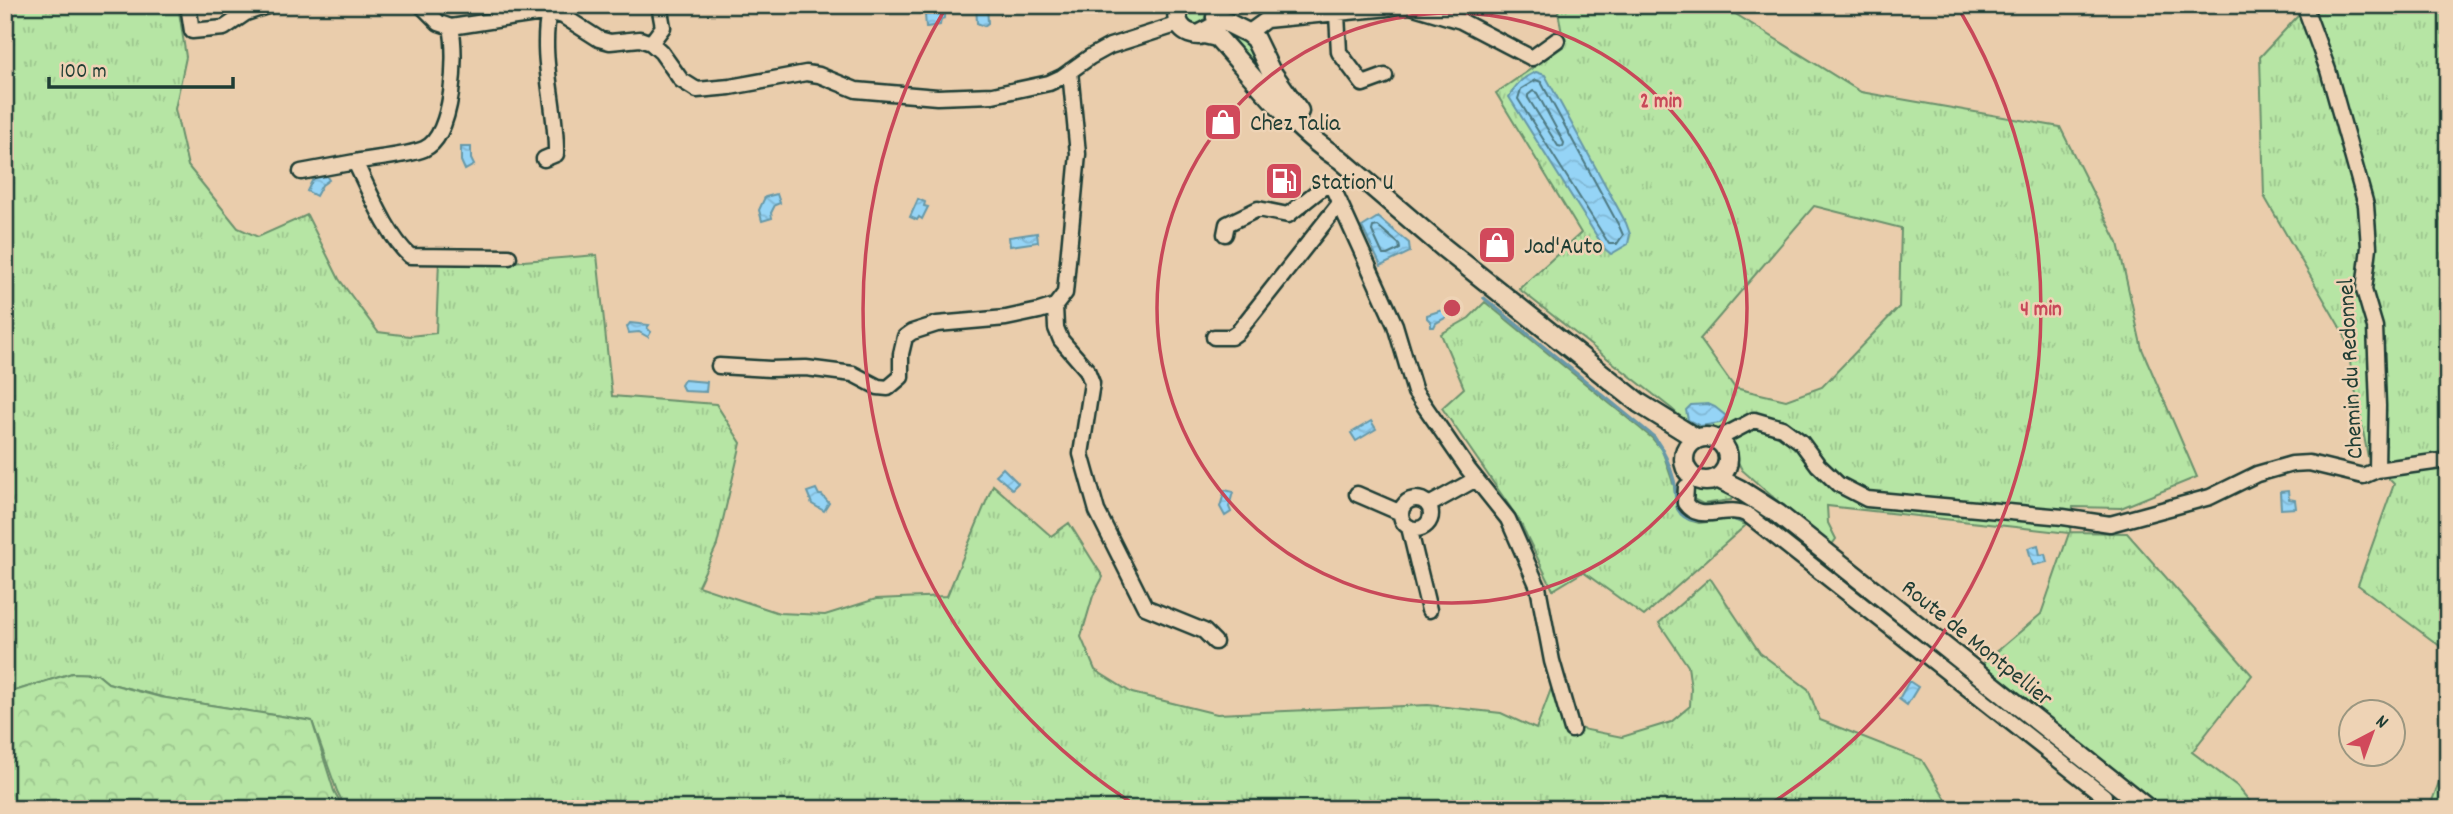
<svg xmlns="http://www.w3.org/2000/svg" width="2453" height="814" font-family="Dekko,sans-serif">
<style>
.grass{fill:url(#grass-tufts);stroke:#6a916c;stroke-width:2;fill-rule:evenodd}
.forest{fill:url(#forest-crowns);stroke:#6a916c;stroke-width:2}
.water{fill:url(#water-waves);stroke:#6698a8;stroke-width:2}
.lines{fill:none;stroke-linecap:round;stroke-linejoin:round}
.shore{stroke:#4e7982;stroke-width:2}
.stream{stroke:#6698a8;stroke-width:3.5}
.minor-casing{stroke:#1f3d34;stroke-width:19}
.tertiary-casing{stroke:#1f3d34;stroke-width:23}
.minor{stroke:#eed3b5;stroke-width:14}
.tertiary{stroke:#eed3b5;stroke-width:18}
.ring{fill:none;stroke:#c84859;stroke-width:3.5}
.labels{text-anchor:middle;stroke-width:5;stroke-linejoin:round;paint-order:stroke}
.poi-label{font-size:24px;fill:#1f3d34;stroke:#eed3b5;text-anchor:start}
.street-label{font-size:24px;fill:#1f3d34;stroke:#eed3b5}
.centre{fill:#c84859;stroke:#eed3b5;stroke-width:3.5}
.ring-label{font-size:21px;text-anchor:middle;font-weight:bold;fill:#c84859;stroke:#eed3b5;stroke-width:5;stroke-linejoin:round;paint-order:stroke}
</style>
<defs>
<pattern id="grass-tufts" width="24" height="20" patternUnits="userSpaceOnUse" patternTransform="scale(1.75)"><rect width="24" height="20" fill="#b6e5a4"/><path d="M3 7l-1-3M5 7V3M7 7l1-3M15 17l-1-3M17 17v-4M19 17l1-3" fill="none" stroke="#9cc58e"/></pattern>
<pattern id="forest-crowns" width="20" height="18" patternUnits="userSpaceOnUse" patternTransform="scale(1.75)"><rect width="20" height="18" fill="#b6e5a4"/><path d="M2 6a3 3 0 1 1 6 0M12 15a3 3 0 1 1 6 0" fill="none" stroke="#9cc58e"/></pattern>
<pattern id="water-waves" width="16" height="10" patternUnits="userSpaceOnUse" patternTransform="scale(1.75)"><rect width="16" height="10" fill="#95d4f6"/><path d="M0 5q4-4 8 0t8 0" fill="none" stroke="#80b7d4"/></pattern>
</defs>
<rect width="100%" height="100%" fill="#eacdac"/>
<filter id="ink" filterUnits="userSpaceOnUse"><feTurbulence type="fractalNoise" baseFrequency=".0143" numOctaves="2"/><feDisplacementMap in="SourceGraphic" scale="14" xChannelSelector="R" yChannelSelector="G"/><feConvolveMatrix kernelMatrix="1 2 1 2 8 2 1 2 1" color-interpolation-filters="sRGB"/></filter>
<g filter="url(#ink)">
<path class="grass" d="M1186 14a10 10 0 1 1 20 0a10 10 0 1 1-20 0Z
M5,5h173l8,52 -11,52 13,57 50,62 20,9 49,-22 32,64 39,53 32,4 26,-3 3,-72 72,1 86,-7 15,141 104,8 25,39 -24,102 -19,41 81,27 46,2 51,-16 71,-3 46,-111 58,51 18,-13 34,54 -10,19 -12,41 14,33 37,23 85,21 211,-9 73,8 35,16 15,-40 15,1 11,38 45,9 49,-15 19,-16 1,-18 -3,-22 -29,-43 51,-45 50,75 48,36 12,31 102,40 30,49h-1606l-9,-18 -25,-70 -146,-23 -58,-15 -11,-9 -25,-1 -67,21z
M1557,5h164l140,87 199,35 58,116 24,106 55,128 -76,31 -48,-1 -3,25 57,1 125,142 -60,77 45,34 19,23h-92l-184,-143 61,-52 28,-81 -242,-27 1,17 8,16 -6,8 -88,-77 -7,-14 -2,-13 -16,-11h-20l-25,-23 -153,-120 62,-56 -85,-140 68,-47zM1814,206l87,22 -2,79 -77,80 -36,13 -51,-12 -35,-49z
M2308,5h140v647l-90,-67 36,-101 -26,-27 -23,-121 -81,-140 -4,-139z
M1219,23l25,11 12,26 -8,3 -29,-31z
M1485,302l167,136 10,12 12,36 3,23 4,5 8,6 10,3 33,-4 14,6 -102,91 -61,-44 -30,18 -34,-70 -77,-112 22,-20 -23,-54 28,-16z
M1721,485l14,7 -4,8 -28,4 -10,-5 1,-10 6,-3z
M2448,758v51h-19z"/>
<path class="forest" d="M72,673l25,1 11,9 52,14 152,24 22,70 10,18h-339v-115z"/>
<path class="water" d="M976,5h11l1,18 -4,3 -7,-3z
M945,13v5l-4,1 -1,6 -14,2 -1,-12z
M1536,72l9,3 81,148 4,11 -2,10 -17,10 -6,-5 -96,-152c7,-13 13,-19 27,-25z
M461,147h10v12l3,6 -9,5 -4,-9z
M324,172l5,8 -7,5 -6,11 -9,-5 6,-12z
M777,194l3,9 -5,2 -4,8 1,5 -10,3 -3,-11 6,-13z
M918,199l7,3 -1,4 4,1 -6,12 -3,-2 -2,3 -7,-3z
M1378,217l31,26 1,9 -29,14 -19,-39z
M1037,233l1,9 -28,4 -1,-9z
M1442,310l5,2v5l-11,6 -2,4h-3v-5l-4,-4v-3z
M630,323l19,2 -2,3 4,4 -3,5 -9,-5 -10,1 -2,-6z
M684,380l23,2 -1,10 -22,-1 -3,-6z
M1708,404l7,3 11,9 -6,7 -20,3 -12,-6 -2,-10 5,-5z
M1371,421l5,8 -20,12 -5,-8z
M1003,468l15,15 -6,6 -16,-14z
M816,489l3,6h3l7,8 -5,8 -12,-7 -5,-12z
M1225,490l8,2 -4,15 2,5 -6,4 -5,-9z
M2288,491l1,8 6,1 1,8 -15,1 -1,-17z
M2038,545l2,10 5,-1 2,8 -14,3 -5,-17z
M1909,681l9,6 -11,18 -8,-6z"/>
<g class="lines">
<path class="shore" d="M1536,80l5,2 78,144 4,9 -6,9h-8l-91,-145 3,-10z
M1533,91l4,2 27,50 -1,4 -5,-1 -30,-48v-3z
M1373,227l5,-1 21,18 1,5 -13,6h-4l-11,-24z"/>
<path class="stream" d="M1484,298l170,139c10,14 16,28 20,44 2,9 1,20 4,28 7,15 26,12 39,10
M1728,518l18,4 61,49"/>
<defs>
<path id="minor" d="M188,5l4,26 32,-3 22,-15 24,-8
M421,5l18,18 12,4 98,-15 14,4 36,23 11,3 30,-3 11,4 10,9 20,28 16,10 33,-3 76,-14 13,2 37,15 81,7 56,-2 56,-12 13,-6 28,-20 20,-11 69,-22
M2304,5l24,65 38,135 3,42 -5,43 11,37 3,79 -1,64
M1337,14l2,38 24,32 22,-8
M451,27c6,27 3,109 -27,122 -17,7 -50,9 -69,13 14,28 32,74 55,94l99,1
M1248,33l18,-13 144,-14 51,15 71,37 25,-18
M651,43l12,-16 -4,-22
M544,159l12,-5c1,-47 -17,-96 -7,-142
M301,172l54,-10
M1332,186l63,139 20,67 53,77 40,50 30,68 14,74 20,69
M1225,234l2,-10 31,-15 30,6 35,-28 9,-1
M1055,306l1,22 5,12 26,30 5,13 -11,71 16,57 48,96 59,24 11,11
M1214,337h17l7,-5 102,-129
M719,366l51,3 36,-1 47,6 25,13 10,1 13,-11v-23l4,-17 7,-5 25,-8 69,-6 33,-7 16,-5 10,-13 13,-139 -8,-83
M1716,440l38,-20 28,8 19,14 17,23 20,19 29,15 196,18 47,7 100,-27 47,-23 35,-10 17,-1 54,13 14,-6 71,-10
M1686,487l-1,16c15,22 41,0 63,12l356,281
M1357,494l44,19
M1401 514a15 15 0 1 1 30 0a15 15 0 1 1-30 0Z
M1429,505l47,-26
M1409,527l20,83"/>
<path id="tertiary" d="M1180,5c-7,16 1,29 19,30l13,-7
M1216,17l32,16 7,6 15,31 29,41
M1204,34l13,3c36,39 78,95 123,122l104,89 195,155 58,36
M1684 459a22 22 0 1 1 44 0a22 22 0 1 1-44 0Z
M1717,478l22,11 39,25 370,295"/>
</defs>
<use href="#minor" class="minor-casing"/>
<use href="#tertiary" class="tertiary-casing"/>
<use href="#minor" class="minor"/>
<use href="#tertiary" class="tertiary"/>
</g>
</g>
<g class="ring">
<circle cx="1452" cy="308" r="295"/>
<path d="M1140 808A589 589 0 0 1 945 9M1959 9A589 589 0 0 1 1764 808"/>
</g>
<defs>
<symbol id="shop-square" viewBox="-11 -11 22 22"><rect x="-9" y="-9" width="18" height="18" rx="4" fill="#d1495b" stroke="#eed3b5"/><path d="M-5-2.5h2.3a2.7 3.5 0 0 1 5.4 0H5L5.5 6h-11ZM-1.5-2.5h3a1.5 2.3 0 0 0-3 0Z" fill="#fff"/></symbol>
<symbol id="fuel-square" viewBox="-11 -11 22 22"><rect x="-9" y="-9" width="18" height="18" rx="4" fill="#d1495b" stroke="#eed3b5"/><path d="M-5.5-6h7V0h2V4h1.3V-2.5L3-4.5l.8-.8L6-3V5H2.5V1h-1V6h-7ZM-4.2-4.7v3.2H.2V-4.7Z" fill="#fff"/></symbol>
</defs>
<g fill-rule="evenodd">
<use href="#shop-square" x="1201" y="100" width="44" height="44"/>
<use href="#fuel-square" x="1262" y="159" width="44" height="44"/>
<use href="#shop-square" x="1475" y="223" width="44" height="44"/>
</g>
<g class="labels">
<g class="poi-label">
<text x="1250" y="130">Chez Talia</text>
<text x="1311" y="189">Station U</text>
<text x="1524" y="253">Jad'Auto</text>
</g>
<g class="street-label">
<text transform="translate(2349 369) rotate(-93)" y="8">Chemin du Redonnel</text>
<text transform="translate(1978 642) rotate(39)" y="8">Route de Montpellier</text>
</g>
</g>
<circle cx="1452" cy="308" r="10" class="centre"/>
<g class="ring-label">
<text x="1661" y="107">2 min</text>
<text x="2041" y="315">4 min</text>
</g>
<rect width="2453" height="814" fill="none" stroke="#eed3b5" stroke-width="28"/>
<rect x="14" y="14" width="2425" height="786" fill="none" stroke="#1f3d34" stroke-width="2.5" filter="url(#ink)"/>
<g transform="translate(2372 733) rotate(41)"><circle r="33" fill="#eed3b5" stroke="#9b9781" stroke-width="2"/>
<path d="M0-5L12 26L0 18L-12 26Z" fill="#d1495b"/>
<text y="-10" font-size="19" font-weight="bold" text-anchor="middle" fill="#1f3d34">N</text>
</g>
<path d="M49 77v10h184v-10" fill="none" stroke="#1f3d34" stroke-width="3.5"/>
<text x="60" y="77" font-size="21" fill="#1f3d34" stroke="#eed3b5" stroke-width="5" paint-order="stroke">100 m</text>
</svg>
